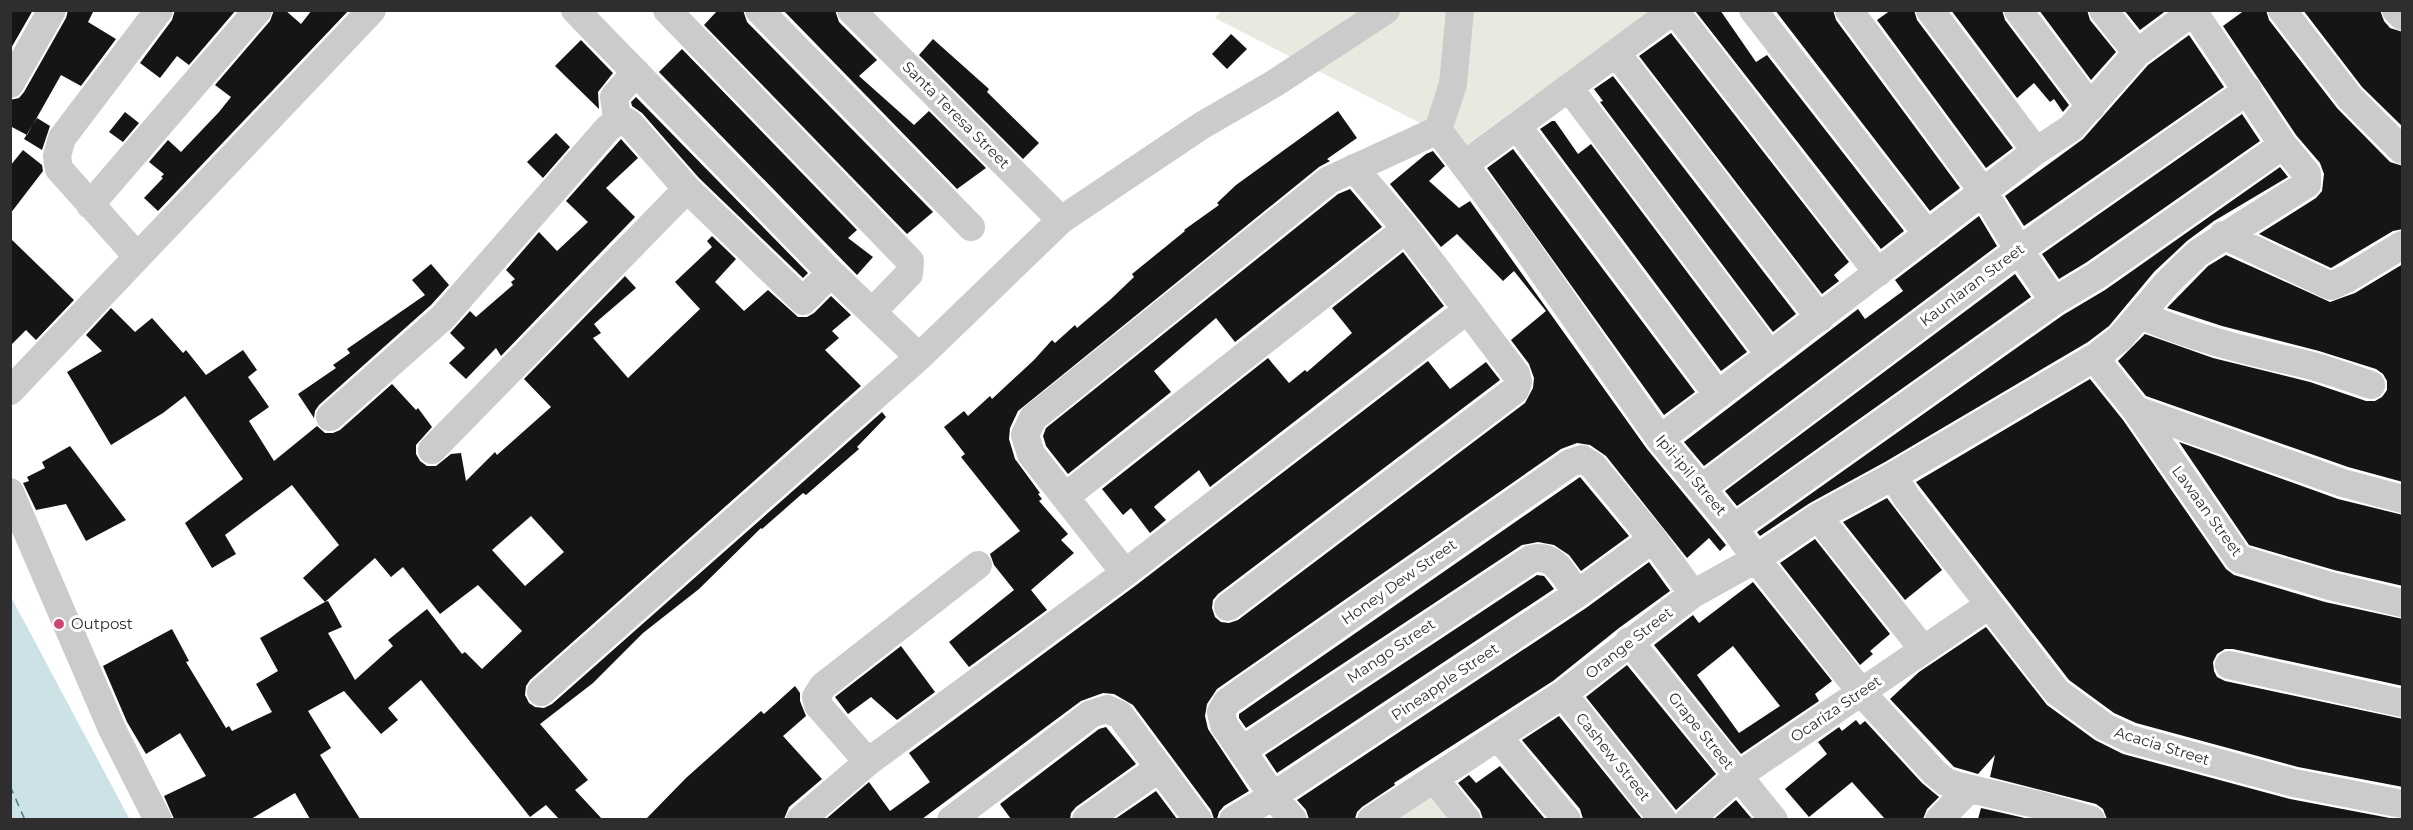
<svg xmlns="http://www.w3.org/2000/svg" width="2413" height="830" font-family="Montserrat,sans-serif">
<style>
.green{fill:#e7eade}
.water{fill:#cce2e7}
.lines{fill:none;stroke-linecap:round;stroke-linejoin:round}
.ferry{stroke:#477b86;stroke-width:1.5;stroke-dasharray:8 6;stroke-linecap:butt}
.building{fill:#151515;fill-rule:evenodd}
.minor{stroke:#cbcbcb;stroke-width:28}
.poi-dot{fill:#cf476d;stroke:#fff;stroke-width:2}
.labels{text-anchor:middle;stroke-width:6;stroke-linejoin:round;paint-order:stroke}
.street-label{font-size:15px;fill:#2e2e2e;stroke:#fff}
.poi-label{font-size:15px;fill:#2e2e2e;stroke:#fff;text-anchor:start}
</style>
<rect width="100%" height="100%" fill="#fff"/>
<path class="green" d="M1222,10l428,1 -185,135 -250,-128z
M1426,771l37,48h-67z"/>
<path class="water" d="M10,595l119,223 1,1h-119z"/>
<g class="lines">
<path class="ferry" d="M10,786l15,34"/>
</g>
<path class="building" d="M10,10h23l-23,40z
M68,10h26l-6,12 28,17 -35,47 -20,-11 -34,60 -17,-9v-26l9,-2 5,-6 42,-74z
M175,10h61l-47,55 -12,-9 -17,22 -20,-15 32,-43z
M274,10h11l16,14 11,-14h37l-191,201 -14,-13 19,-20 -2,-1 3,-3 -15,-12 19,-22 13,12 38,-40 12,-15 -16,-12 55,-64z
M718,10h25l4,12 186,190 -26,22 -203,-209z
M783,10h52l4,12 38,38 -18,16 55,49 15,-14 57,57 -29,21z
M1699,10h21l36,52 11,-7 137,176 -23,18 -185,-237z
M1775,10h58l3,10 124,168 -30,23z
M1891,10h23l3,10 96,128 -27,20 -109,-148z
M1951,10h51l3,10 64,85 -6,7 -9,-13 -4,3 -16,-19 -17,15z
M2039,10h48l3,10 26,32 -25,28z
M2124,10h43l-27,20z
M2245,10h21l3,10 68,88 53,54 13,4v63l-10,2 -62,37 -72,-34 57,-36 6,-7 2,-17 -4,-11 -24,-28 -73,-109z
M2303,10h77l4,11 6,7 13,4v95l-41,-40z
M1671,33l178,229 -15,13 5,6 -17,13 -183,-238z
M1231,34l16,15 -20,20 -15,-15z
M2189,35l35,52 -200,139 -19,-30 78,-57 65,-74z
M933,39l56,50 -2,3 52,51 -16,16 -104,-104z
M581,40l32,33 -15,19 1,17 -44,-43z
M682,49l175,181 -9,8 25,19 -16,18 -198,-203z
M1613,76l183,238 -23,18 -173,-230 3,-1 -9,-12z
M636,97l172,176 -5,5 -104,-100 -57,-65 -10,-7 -1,-4z
M1338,111l19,27 -30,21 3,2 -11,6 -301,244 -8,17 -1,11 6,20 25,34 -2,1 4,5 -3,2 29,33 -7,6 13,13 -43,37 16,20 -78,57 -20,-25 65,-52 -20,-25 -4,-11 30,-23 -59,-74 4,-3 -21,-27 20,-16 4,5 22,-20 2,3 42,-39 18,-20 3,3 20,-18 2,3 34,-29 23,-22 -2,-3 53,-43 -1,-1 35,-25 -2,-2 19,-18z
M125,112l14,11 -16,19 -14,-10z
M2242,114l18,27 -173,121 -28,17 -17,-25z
M37,118l13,8 -8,24 -18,-11z
M1552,121h3l23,33 13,-10 156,208 -26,19 -181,-242z
M556,133l14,14 -27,31 -16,-16z
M621,139l17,19 -32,30 29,29 -134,139 -5,-8 -30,31 -17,-16 16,-15 -15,-15 20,-22 6,6 37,-32 -2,-3 4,-3 -9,-9 33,-38 18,19 31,-29 -22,-21z
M1513,149l182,243 -31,23 -177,-247z
M23,150l19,15 1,6 -33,43v-48z
M1433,151l12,15 -16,15 30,27 11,-7 177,248 79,96 -6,6 -11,-13 -22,20 -81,-102 -16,-11 -13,-2 -16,6 -344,240 -10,15 -2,12 3,13 41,62 -25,15 -5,6 -2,7h-3l-3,-9 -78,-105 -19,-11 -11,-1 -22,8 -159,118h-96l43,-37 21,29 40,-29 -21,-29 226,-167 293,-225 22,28 36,-27 14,18 -282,214 -5,6 -1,8 3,9 6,5 8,1 9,-3 287,-217 8,-15 1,-10 -5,-14 -18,-24 35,-29 -32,-40 -11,10 -46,-47 -16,13 -51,-63 36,-30z
M2280,167l8,10 -74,44 -27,20 -33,31 -45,54 -21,16 -203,120 -75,41 -50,33 -3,-4 306,-217 42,-25z
M1350,189l32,38 -147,115 -19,-24 -62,53 17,21 -103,82 -22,-28 -3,-10 3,-8 292,-234z
M1979,216l18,30 -293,220 -20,-24 174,-133 7,10 38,-28 -8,-11z
M712,236l24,23 -21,23 29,29 24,-21 30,27h9l7,-4 17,-17 20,19 -19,16 7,7 -14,12 36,36 -331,294 -4,6 -1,9 4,8 6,4 9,1 8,-4 330,-292 4,5 -29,30 2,2 -53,46 -3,-2 -41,36 -1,-1 -62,61 -56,44 -50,50 -53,41 48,56 -13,10 27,29h-43l-13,-14 -16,12 -109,-137 -33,28 10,12 -17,14 -37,-43 -36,20 23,37 -11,7 40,64h-50l-15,-26 -44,26h-77l-10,-23 42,-20 -26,-43 -34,21 -19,-32 -24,-56 69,-37 17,32 -3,1 40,66 3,-2 3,5 40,-19 -16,-28 22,-13 -18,-33 65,-36 -22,-24 36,-33 -47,-60 -67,50 11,19 -24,14 -27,-45 58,-44 -58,-83 -22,17 -52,32 -44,-73 35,-21 -16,-16 25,-27 24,24 17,-14 31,35 3,-3 20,25 37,-25 14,20 -9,7 21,30 -20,14 25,40 43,-35 8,7h8l7,-3 52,-46 24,26 2,-2 14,19 -16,18v9l4,7 7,5h9l15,-12 10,-1 5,28 29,-29 2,3 54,-48 -27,-28 101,-103 11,12 -42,36 7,9 -8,5 35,40 72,-69 -25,-27 37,-35 -5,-6zM531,516l33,36 -39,34 -33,-36zM375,558l16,19 12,-10 37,47 38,-29 44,46 -40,38 -17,-17 -3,2 -35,-45 -39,31 5,6 -38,34 -27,-47 14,-6 -14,-26 -3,1z
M10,238l64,62 -38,40 -10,-10 -16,16z
M1403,252l41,54 -234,181 -11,-17 -43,35 -2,2 12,13 -16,13 -19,-25 -8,7 -21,-26 166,-131 21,25 16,-13 2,2 45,-39 -20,-25z
M2226,255l104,47 25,-9 48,-29v218l-55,-15 -202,-71 -28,-35 27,-27 68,24 97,24 56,19h9l7,-4 5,-7v-9l-4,-7 -7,-5 -57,-18 -97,-25 -55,-18 41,-42z
M431,264l18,21 -18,20 -112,100 -4,6 -1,7 -16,-24 38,-26 -3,-3 17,-12 -3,-4 78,-54 -13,-15z
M2015,274l16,23 -294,209 -12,-15z
M2090,379l33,41 103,149 8,6 91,27 78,17v67l-170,-37h-8l-8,5 -4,8 1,9 3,6 8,4 178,38v68l-105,-20 -162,-44 -22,-10 -45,-33 -153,-198z
M2179,442l159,57 65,16v71l-69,-16 -85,-25z
M70,446l56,74 -40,21 -20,-37 -30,6 -13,-27 6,-2 -2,-4 18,-9 -3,-6z
M1580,477l49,59 -48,35 -12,-16 -15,-10 -16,-3 -16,3 -276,183 -7,-10v-4z
M1887,498l55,72 -37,30 -62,-78z
M1815,539l75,95 -20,17 3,3 -13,11 -80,-102z
M1649,562l21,29 -51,37 -66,53 -159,102 1,2 -33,22 -5,5 -2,7h-46l-3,-9 -9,-10 289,-192z
M1537,575l7,1 10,13 -277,184 -12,-18z
M1753,582l79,99 -17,13 4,7 -78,53 -87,-109 39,-30 6,8zM1733,646l47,60 -41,27 -42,-58z
M1986,627l61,78 48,35 28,14 167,45 105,20h-288l-4,-10 -7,-5 -106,-27 5,-22 -17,19 -24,-7 -64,-68 29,-27z
M901,646l34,46 -38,28 -26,-23 -23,17 -13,-17z
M1627,665l89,109 -40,36 -90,-113z
M795,686l5,7v8l6,15 -23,20 39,43 -33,28 -5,12h-138l40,-41 75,-67 3,3z
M1559,716l83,103h-59l-3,-10 -58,-69z
M1856,720l4,5 5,-4 57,62 17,14 -12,12 -4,10h-38l-33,-37 -43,35 -24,-28 42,-35 -9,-12 21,-15 3,4z
M1106,727l30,37 -60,43 -5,6 -1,6h-59l-11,-15 99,-75z
M1500,766l45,53h-62l-3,-9 -22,-27 11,-8 7,8z
M1156,791l21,28h-62z
M1736,800l16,19h-38z
M1981,808l48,11h-51z"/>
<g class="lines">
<path class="minor" d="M575,10l256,263 88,84
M667,10l243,251 -1,13 -37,38
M759,10l212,217
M851,10l210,210
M1674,10l204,263
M1753,10l175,225
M1849,10l135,183 35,57 35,51
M1930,10l106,141
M2018,10l73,97
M2103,10l34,43
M2282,10l68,88 52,52
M2396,10l6,6
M1617,54l203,264
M10,84l42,-74
M1569,88l201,267
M620,120l-4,-9 -2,-14 22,-25
M1517,126l201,269
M1438,130l73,97 149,212 74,89 22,31 105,133 73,80 12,10 12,4 81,19 52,15
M1438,130l15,-46 7,-74
M1465,164l209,-154
M90,205l168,-195
M2223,235l108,51 17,-8 54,-33
M137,256l-78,-87 -2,-13 5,-18 97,-128
M2141,315c49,22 102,35 155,47 25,5 50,15 75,23
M2097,356l7,14 32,40 103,149 91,27 72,17
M10,391l362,-381
M2136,410l207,73 59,16
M330,417l113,-100 165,-189c8,-6 14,-11 22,-4l57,65 116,112 28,-28
M1660,439l376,-288 35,-23 66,-75 58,-43
M432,450l255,-261
M1893,476l14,22 150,194 48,35 25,12 164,44 108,21
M1702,488l317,-238 229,-160
M10,492l102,237 46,91
M1065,497l341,-268
M1818,517l105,132
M1734,528l320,-227 42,-25 187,-131
M1125,573l-94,-119 -6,-19 8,-17 296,-238 109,-50
M1228,607l287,-217 3,-8 -2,-8 -110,-145 -52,-61
M1629,641l145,179
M2229,665l173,38
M541,692l378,-335 142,-137 140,-94 74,-43 111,-73
M1563,694l100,126
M1498,737l69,83
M1243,750l288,-191c25,-6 33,17 46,35
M868,762l-50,-57 -2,-8 7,-11 155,-121
M1435,780l32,40
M800,820l68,-58 257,-189 341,-262
M951,820l140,-106 16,-5 13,6 78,105
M1086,820l73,-52
M1233,820l40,-24 304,-202 76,-55
M1293,820l-20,-24 -49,-71 -3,-13 6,-10 343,-239 12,-4 11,7 60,73 40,55
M1371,820l192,-126 130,-100 63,-35 62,-42 75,-41 204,-120 23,-18 47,-55 31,-30 109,-69v-10l-24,-29 -90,-134
M1689,820l49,-44 251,-171
M1939,820l30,-31"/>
</g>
<circle class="poi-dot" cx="59" cy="624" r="6"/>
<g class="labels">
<g class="street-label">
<text transform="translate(956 115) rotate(45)" y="5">Santa Teresa Street</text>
<text transform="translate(1972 285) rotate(-37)" y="5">Kaunlaran Street</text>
<text transform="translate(1691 475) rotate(50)" y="5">Ipil-ipil Street</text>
<text transform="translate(2207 511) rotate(54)" y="5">Lawaan Street</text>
<text transform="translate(1399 582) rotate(-35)" y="5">Honey Dew Street</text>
<text transform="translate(1629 643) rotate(-38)" y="5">Orange Street</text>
<text transform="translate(1391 651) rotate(-34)" y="5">Mango Street</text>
<text transform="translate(1445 682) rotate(-34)" y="5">Pineapple Street</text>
<text transform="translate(1836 709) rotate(-34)" y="5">Ocariza Street</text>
<text transform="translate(1701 731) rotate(51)" y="5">Grape Street</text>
<text transform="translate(2162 746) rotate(17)" y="5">Acacia Street</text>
<text transform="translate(1613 757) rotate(51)" y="5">Cashew Street</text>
</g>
<g class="poi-label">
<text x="71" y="629">Outpost</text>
</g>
</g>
<rect width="2413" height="830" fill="none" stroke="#2e2e2e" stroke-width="24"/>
</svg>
